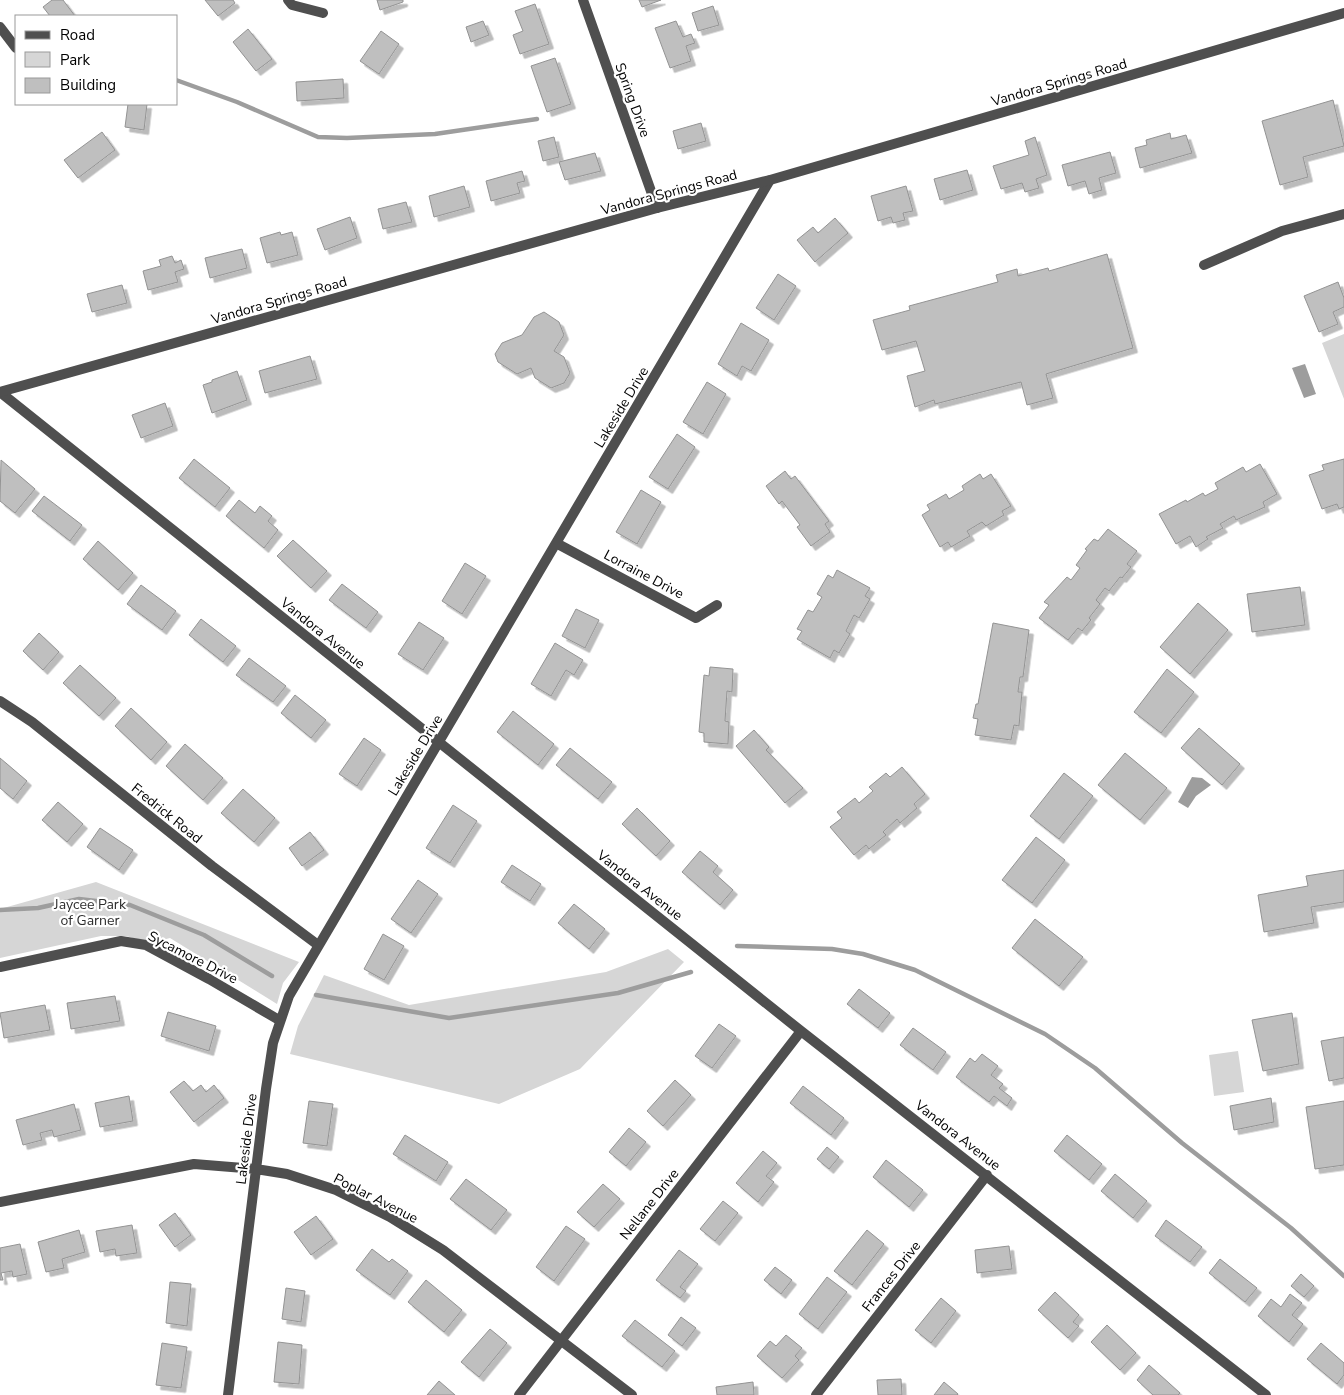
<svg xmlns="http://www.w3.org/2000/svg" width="1344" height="1395" font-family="'Nunito Sans',sans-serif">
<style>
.green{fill:#d6d6d6}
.water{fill:#9d9d9d}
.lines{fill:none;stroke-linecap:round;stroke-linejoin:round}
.stream{stroke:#9d9d9d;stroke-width:4.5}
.building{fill:#bfbfbf;stroke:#939393;filter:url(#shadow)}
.minor{stroke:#4f4f4f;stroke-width:10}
.tertiary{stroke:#4f4f4f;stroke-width:10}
.labels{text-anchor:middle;stroke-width:4.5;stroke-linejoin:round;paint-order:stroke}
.street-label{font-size:14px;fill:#000;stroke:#fff}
.park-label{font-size:14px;fill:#2d2d2d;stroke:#fff}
</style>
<defs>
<filter id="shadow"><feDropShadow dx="4.5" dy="4.5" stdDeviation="0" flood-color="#0004"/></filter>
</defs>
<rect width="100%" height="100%" fill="#fff"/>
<path class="green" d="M1344,334v65l-22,-56z
M96,882l203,80 -16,21 -6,21 -107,-66 -19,5 -25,-7h-25l-101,22v-49z
M668,949l16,13 -104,107 -81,35 -209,-50 8,-28 26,-51 85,30 197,-33z
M1238,1051l6,41 -30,4 -5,-41z"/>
<path class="water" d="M1305,364l11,30 -12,4 -12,-30z
M1192,777l10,1 9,7 -15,11 -8,12 -10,-6z"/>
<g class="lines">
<path class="stream" d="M176,80l61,22 81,35 29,1 88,-4 102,-15
M0,910l38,-2 41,-9 51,6 74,30 68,41
M737,946l95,3 31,5 52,16 130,64 50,34 87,75 109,85 53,48
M316,995l133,23 169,-25 73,-21"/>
</g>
<path class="building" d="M52,0h11l12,16h-25l-7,-9z
M205,0h28l2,3 -17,13z
M377,0h26v2l-23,8z
M639,0h22l-19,7z
M535,4l14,40 -29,10 -7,-19 10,-4 -8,-20z
M713,6l6,19 -21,6 -6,-18z
M483,21l6,14 -18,7 -5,-15z
M676,21l7,16 8,-3 4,9 -9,3 5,15 -21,7 -15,-40z
M248,29l24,30 -16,12 -23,-29z
M381,31l18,13 -20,30 -19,-13z
M555,58l16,46 -24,8 -16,-46z
M343,79l1,19 -47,3 -1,-19z
M1333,100l11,46 -41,11 5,20 -28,8 -18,-64z
M128,104h19l-3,26 -19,-3z
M701,123l5,18 -28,8 -5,-18z
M102,132l13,18 -37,28 -14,-18z
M1170,133l1,6 15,-4 6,18 -52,15 -5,-20 12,-3 -1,-5z
M554,137l5,20 -16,4 -5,-20z
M1035,137l12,38 -11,4 3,9 -14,4 -3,-9 -21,6 -8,-23 36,-11 -4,-14z
M1110,152l6,21 -17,5 3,12 -13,4 -4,-13 -17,5 -6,-21z
M595,153l6,18 -36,9 -6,-18z
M967,170l6,20 -33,10 -6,-21z
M522,171l3,10 -8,2 3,10 -29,8 -5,-20z
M464,186l6,21 -36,10 -5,-21z
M906,186l7,25 -10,2 2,7 -12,3 -2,-6 -13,4 -7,-25z
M406,202l6,20 -29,7 -5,-20z
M350,217l7,21 -32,12 -8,-21z
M835,218l13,15 -33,29 -18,-22 16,-13 5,6z
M280,232l1,3 11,-3 6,23 -31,8 -7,-25z
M242,249l5,19 -37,10 -5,-20z
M1107,254l26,94 -87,26 7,24 -26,7 -6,-23 -86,22 -1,-4 -19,7 -8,-31 18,-5 -9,-30 -34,9 -9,-30 37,-10 -1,-4 89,-24 -2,-7 21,-6 1,7 30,-8 1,3z
M172,256l3,7 6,-3 3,9 -9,3 3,10 -30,8 -5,-19 18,-5 -2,-6z
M778,274l18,12 -22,34 -18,-12z
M1338,282l6,16v9l-11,5 5,12 -19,8 -15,-36z
M122,285l5,18 -35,9 -5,-18z
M544,312l15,10 5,13 -10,16 10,6 6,16 -6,10 -13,5 -16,-10 -4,-10 -14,6 -19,-12 -3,-8 7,-11 20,-8 12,-18z
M741,323l28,17 -18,31 -9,-5 -5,10 -19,-12z
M310,356l7,23 -52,14 -6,-22z
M237,371l10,29 -35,13 -9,-28 9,-3v-2z
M707,382l19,12 -23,40 -20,-12z
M165,403l8,23 -32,12 -9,-23z
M677,434l18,13 -27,42 -19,-12z
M194,459l36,29 -15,19 -36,-29z
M1344,459v48l-5,2 -2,-5 -15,5 -13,-34 15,-5 -2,-5z
M1,460l34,29 -20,24 -15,-12z
M1260,464l17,30 -14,8 2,5 -29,13 -2,-4 -14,8 3,4 -17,9 2,2 -12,8 -6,-11 -14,8 -17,-30 27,-14 1,2 16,-9 2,3 13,-7 -3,-6 28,-16 3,5z
M785,471l6,8 4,-3 34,45 -4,3 5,8 -19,14 -14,-19 3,-2 -18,-24 -3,3 -13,-18z
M980,474l3,5 8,-5 20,32 -9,5 2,4 -18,11 -4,-4 -15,9 3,5 -19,11 -3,-5 -8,5 -18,-32 8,-5 -3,-5 19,-11 3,5 15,-9 -2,-4z
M641,490l20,12 -24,42 -21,-12z
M44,496l38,29 -12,16 -38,-30z
M239,500l16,13 5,-7 12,10 -4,5 10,9 -14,18 -38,-32z
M1108,529l29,22 -10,13 4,3 -9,11 -2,-1 -11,14 -4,-3 -9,12 4,4 -11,14 2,2 -9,11 -4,-3 -10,12 -29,-22 10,-13 -5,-3 23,-25 4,3 9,-12 -4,-3 11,-15 -2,-1 9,-10 4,2z
M293,540l34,31 -16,17 -34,-32z
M98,541l35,32 -15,17 -35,-31z
M465,563l21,13 -24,38 -20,-13z
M837,570l33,18 -5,8 5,3 -11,19 -5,-3 -8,16 4,3 -11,19 -5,-3 -4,8 -33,-19 5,-8 -5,-2 11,-19 5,2 9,-15 -5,-3 11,-19 5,3z
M342,584l36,28 -12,16 -37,-28z
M141,585l35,26 -14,19 -35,-26z
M1300,587l5,38 -53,7 -5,-38z
M1198,603l30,27 -38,44 -30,-27z
M576,609l23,11 -14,28 -23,-12z
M201,619l35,27 -13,16 -34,-27z
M419,622l25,16 -21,32 -25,-16z
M993,623l36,7 -6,47h-3l-2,15h4l-3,34 -5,-1 -3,15 -36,-5 3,-16 -5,-1 3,-14h2z
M39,633l20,19 -16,18 -20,-19z
M555,643l28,17 -9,15 -8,-5 -15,26 -20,-12z
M249,658l37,28 -13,16 -37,-27z
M80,665l36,33 -17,18 -36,-33z
M710,667l23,2 -1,23 -5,-1 -2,30 4,1 -1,22 -24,-2v-9l-5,-1 5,-57 5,1z
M1167,669l27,23 -33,41 -27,-21z
M295,695l31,25 -15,18 -30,-25z
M131,708l36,34 -16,18 -36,-34z
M513,711l41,33 -16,21 -41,-33z
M1199,728l41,36 -18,21 -41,-37z
M754,730l15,17 -3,3 37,38 -18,15 -49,-57z
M364,738l17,12 -24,36 -18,-12z
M185,744l38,34 -20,22 -37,-34z
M570,748l42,34 -14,17 -42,-34z
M1125,753l42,35 -27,32 -42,-35z
M0,758l27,23 -14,18 -13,-11z
M902,767l23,27 -11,10 3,4 -17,15 -3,-4 -14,13 3,3 -17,14 -3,-4 -12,10 -24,-28 12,-9 -5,-6 18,-14 4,5 14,-12 -4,-4 17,-14 4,4z
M1064,773l29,23 -34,43 -29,-23z
M243,789l32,29 -21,24 -33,-29z
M58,802l25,22 -16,18 -25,-22z
M453,805l24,16 -27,42 -24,-15z
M637,808l33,33 -14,15 -34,-32z
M100,828l33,22 -14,20 -32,-23z
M310,832l14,18 -22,16 -13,-18z
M1036,837l29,23 -33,43 -30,-23z
M700,851l18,15 -5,6 20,18 -13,15 -38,-33z
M512,865l29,19 -11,17 -29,-19z
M1344,870v32l-33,5 3,16 -50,9 -6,-37 50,-9 -2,-10z
M418,880l20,14 -27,39 -20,-14z
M574,904l31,25 -16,20 -31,-26z
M1035,919l48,38 -24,29 -47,-38z
M383,934l21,12 -20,34 -20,-11z
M859,989l31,24 -12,15 -31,-24z
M115,996l5,25 -49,8 -4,-26z
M45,1005l5,25 -46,8 -4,-25z
M168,1012l48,14 -7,25 -48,-15z
M1292,1013l7,51 -36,7 -11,-51z
M719,1024l17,12 -24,32 -17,-12z
M913,1028l33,24 -13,18 -33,-25z
M1344,1037v41l-15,3 -8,-40z
M982,1054l16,12 -7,9 12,9 -4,4 13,10 -5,8 -13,-10 -5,6 -33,-25 14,-19 5,4z
M675,1080l16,15 -28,31 -16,-15z
M184,1081l9,10 8,-6 5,7 8,-7 10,13 -30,24 -24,-30z
M803,1086l41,32 -13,17 -41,-32z
M129,1096l4,25 -33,6 -5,-24z
M1271,1098l3,24 -40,8 -4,-24z
M309,1101l24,3 -6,42 -24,-3z
M1344,1101v64l-29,4 -9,-62z
M74,1104l7,26 -27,7 -2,-7 -12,3 2,7 -19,5 -7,-25z
M629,1128l17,14 -20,24 -17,-14z
M405,1135l43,27 -12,19 -43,-27z
M1067,1135l35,29 -13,16 -35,-29z
M827,1147l12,10 -10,12 -12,-10z
M763,1151l14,12 -11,13 8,6 -16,20 -22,-19z
M886,1160l37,30 -14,17 -36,-30z
M1115,1174l32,27 -14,17 -32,-27z
M466,1179l41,31 -16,20 -41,-31z
M603,1184l17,15 -26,28 -17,-15z
M723,1201l15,12 -23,28 -15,-12z
M175,1213l16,22 -16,12 -16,-22z
M316,1216l17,23 -22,16 -17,-23z
M1166,1220l36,27 -12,15 -35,-26z
M132,1225l5,28 -21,3 -1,-7 -15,3 -4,-21z
M566,1226l19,13 -31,42 -18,-14z
M79,1230l6,22 -23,7 2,9 -18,4 -8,-30z
M867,1230l17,14 -32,41 -18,-14z
M20,1244l7,30 -14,3 -1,-6 -11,2 2,7h-3v-32z
M1009,1246l3,23 -35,4 -2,-23z
M372,1249l17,13 3,-3 16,12 -18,24 -34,-25z
M679,1250l19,14 -18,23 6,4 -6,7 -24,-18z
M1220,1259l37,29 -12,14 -36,-29z
M775,1267l17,13 -11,14 -17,-14z
M1301,1274l13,12 -10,11 -13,-11z
M827,1277l20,15 -29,37 -19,-15z
M426,1280l36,30 -18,22 -36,-30z
M170,1282l21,2 -4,42 -21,-3z
M286,1288l19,3 -4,31 -19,-3z
M1055,1292l24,23 -6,7 6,4 -11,12 -30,-28z
M1290,1294l12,9 -10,12 11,9 -14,18 -31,-26 13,-17 10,8z
M941,1298l15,13 -25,32 -16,-13z
M681,1317l15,11 -14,18 -14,-11z
M635,1320l40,31 -13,16 -40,-31z
M1107,1325l29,28 -16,17 -29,-28z
M490,1329l17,14 -28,34 -18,-15z
M786,1335l16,13 -7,8 4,4 -17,18 -25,-22 13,-15 6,5z
M278,1342l24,3 -3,39 -25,-2z
M162,1343l25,4 -6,41 -25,-3z
M1321,1343l23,20v12l-7,9 -30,-25z
M1149,1365l31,28 -2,2h-25l-16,-15z
M901,1379l1,16h-24l-1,-15z
M439,1381l16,14h-28z
M753,1382l1,13h-37l-1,-8z
M944,1382l14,12 -1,1h-23z"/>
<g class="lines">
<path class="minor" d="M288,0l4,5 31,8
M583,0l74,208
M0,27l16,21
M1204,265l78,-34 62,-17
M0,392l801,639 465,364
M556,543l140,75 21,-13
M0,701l32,21 180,144 106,79
M0,967l121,-26 25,4 63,34 70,41
M0,1202l194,-38 62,5 31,5 49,16 54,27 53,33 189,145
M228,1395l38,-306 7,-46 16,-47 481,-816
M519,1395l282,-364
M816,1395l171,-220"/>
<path class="tertiary" d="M0,392l657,-184 113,-28 574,-167"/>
</g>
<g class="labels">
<g class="street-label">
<text transform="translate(1059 82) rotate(-16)" y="5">Vandora Springs Road</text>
<text transform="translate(633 100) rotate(70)" y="5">Spring Drive</text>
<text transform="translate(669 192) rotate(-15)" y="5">Vandora Springs Road</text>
<text transform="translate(279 300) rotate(-16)" y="5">Vandora Springs Road</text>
<text transform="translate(621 407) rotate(-59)" y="5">Lakeside Drive</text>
<text transform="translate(644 574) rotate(28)" y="5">Lorraine Drive</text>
<text transform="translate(323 633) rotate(39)" y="5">Vandora Avenue</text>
<text transform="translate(415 755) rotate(-59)" y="5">Lakeside Drive</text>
<text transform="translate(167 813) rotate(39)" y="5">Fredrick Road</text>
<text transform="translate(640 885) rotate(38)" y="5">Vandora Avenue</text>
<text transform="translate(193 957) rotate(27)" y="5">Sycamore Drive</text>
<text transform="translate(958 1135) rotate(38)" y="5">Vandora Avenue</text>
<text transform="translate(246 1139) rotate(-83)" y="5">Lakeside Drive</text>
<text transform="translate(376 1198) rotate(27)" y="5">Poplar Avenue</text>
<text transform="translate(649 1204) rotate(-52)" y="5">Nellane Drive</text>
<text transform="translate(891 1276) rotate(-52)" y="5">Frances Drive</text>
</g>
<g class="park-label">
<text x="90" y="909">Jaycee Park<tspan x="90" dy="16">of Garner</tspan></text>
</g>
</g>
<rect x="15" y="15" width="162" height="90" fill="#ffffff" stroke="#999999"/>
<rect x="25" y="31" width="25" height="8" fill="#4f4f4f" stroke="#999999"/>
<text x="60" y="40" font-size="15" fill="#000000">Road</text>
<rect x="25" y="52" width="25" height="15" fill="#d6d6d6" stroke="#999999"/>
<text x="60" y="65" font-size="15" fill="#000000">Park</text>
<rect x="25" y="78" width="25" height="15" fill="#bfbfbf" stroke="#999999"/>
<text x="60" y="90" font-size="15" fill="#000000">Building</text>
</svg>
